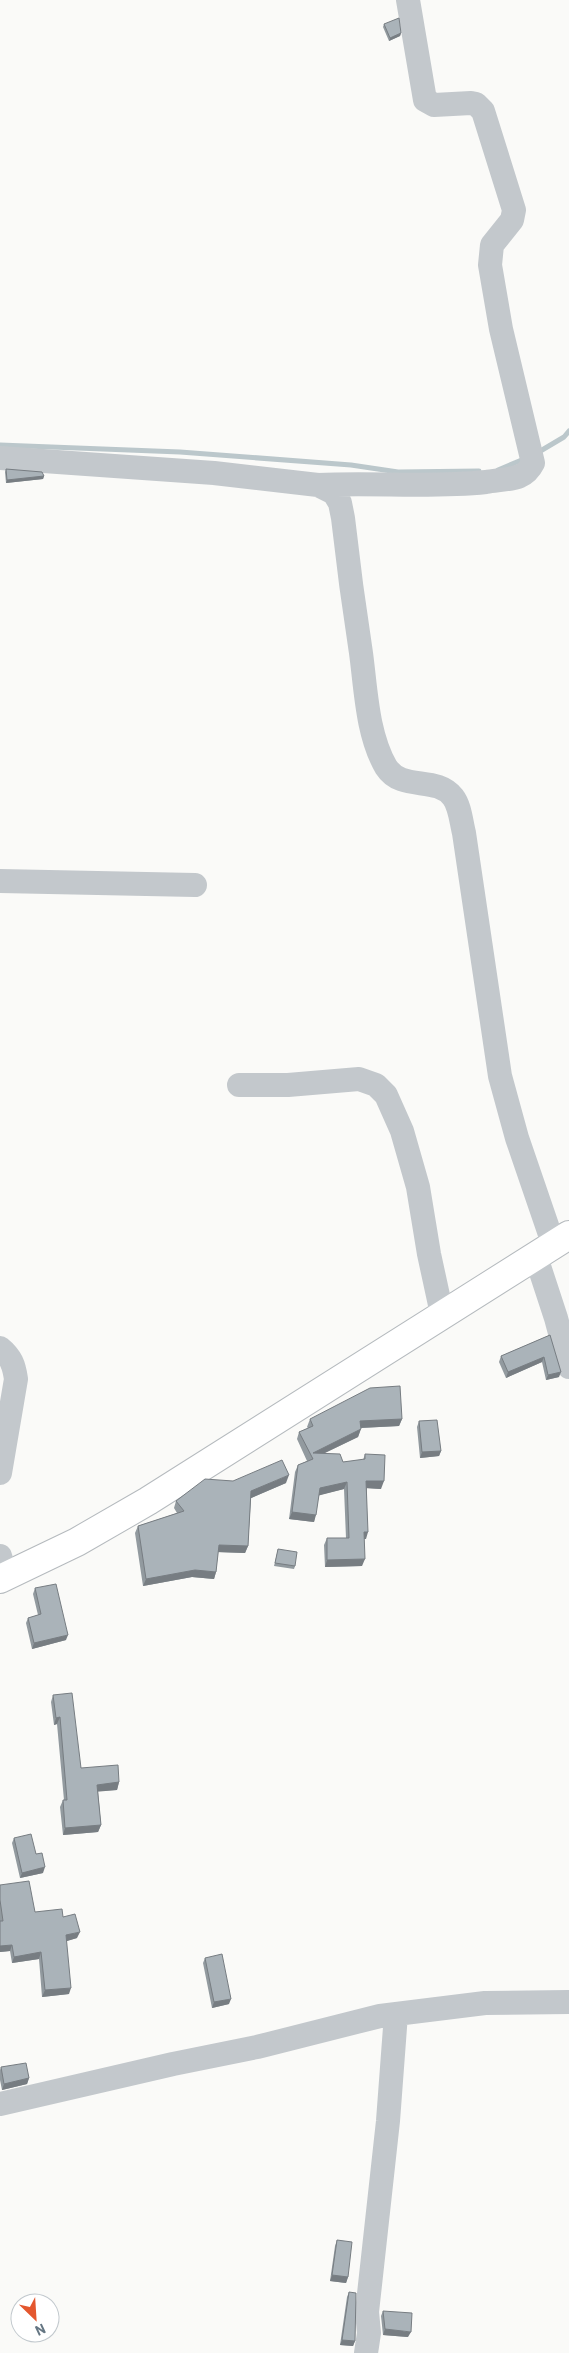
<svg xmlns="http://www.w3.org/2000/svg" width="569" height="2353" font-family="Barlow,sans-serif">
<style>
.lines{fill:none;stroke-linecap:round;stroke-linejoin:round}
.stream{stroke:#bbc7cb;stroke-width:5}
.major-casing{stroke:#b5babe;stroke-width:30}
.minor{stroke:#c3c8cc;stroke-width:24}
.major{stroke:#fff;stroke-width:28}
.wall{fill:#929a9f}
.shaded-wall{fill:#777d82}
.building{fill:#aab3b9;stroke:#777d82}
</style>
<rect width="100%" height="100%" fill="#fafaf8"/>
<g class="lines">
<path class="stream" d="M0,445l180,7 171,13 47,7 81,-1
M537,453l27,-16 5,-6
M498,470l26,-11"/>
<defs>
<path id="major" d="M0,1579l77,-37 71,-41 421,-266"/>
</defs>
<use href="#major" class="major-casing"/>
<path class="minor" d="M0,458l214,15 104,12 16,8 6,10 3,15c5,45 11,90 18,135 5,37 6,81 25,114 16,25 50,8 67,30 7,9 8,24 11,36l36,243 17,62 37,108
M318,485c56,-3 112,3 168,-3 11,-2 24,-2 34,-6 7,-3 10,-7 13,-13l-32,-134 -11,-64 2,-20 20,-25 2,-10 -31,-99 -7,-7 -5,-1 -37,2 -9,-5 -17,-100
M0,881l195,4
M239,1085h49l71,-6 17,6 10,10 16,36 16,56 11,67 13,60
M536,1257l20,61 13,49
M0,1348c11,9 14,17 16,31l-16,94
M0,1556l6,19
M0,2104l173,-40 84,-17 123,-31 105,-13 84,-1
M366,2353l3,-20 -2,-21 21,-191 8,-107"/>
<use href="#major" class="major"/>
</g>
<path class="wall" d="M384,24l17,9 -1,3 -11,5 -6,-14z
M6,469l38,7 -1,3 -37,4 -1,-11z
M550,1335l9,42 -13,3 -4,-18 -36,16 -7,-16 2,-6z
M310,1419h92l-3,7 -38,2 -3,9 -33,16 18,9 20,-2 2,-6 16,35 -14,-1 -1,51h-2l-2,27 -37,1 -1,-22 3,-7h19l-2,-49 -25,6 -5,27 -25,-3 6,-47 3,-7 9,-4 -10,-22 2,-7 9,-4 -1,-1z
M419,1421l22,30 -2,5 -19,2 -3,-31z
M233,1481l53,2 -35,15 -3,48 -3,7 -27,-1 -2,20 -2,7 -22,-2 -49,9 -8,-53 3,-7 39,-13 -3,-5 2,-7z
M278,1549l17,17 -1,3 -20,-3z
M35,1588l31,52 -34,9 -6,-26 2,-5 10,-3 -5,-21z
M53,1695l28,73 38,14 -2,8 -19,1 3,34 -3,7 -35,3 -3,-28 3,-7h1l-7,-76 -3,1 -3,-23z
M14,1838l22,16 7,19 -23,5 -8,-35z
M0,1885l35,27 28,5 14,21 -11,3 3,53 -27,3 -3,-38 -27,4 -2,-12 -10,1z
M205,1958l24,46 -17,4 -9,-45z
M1,2067l28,11 -2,6 -25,6 -2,-10v-10z
M337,2240l11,37 -2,6 -16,-2 5,-35z
M349,2292l6,49 -2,5 -13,-1 7,-48z
M383,2311l25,26 -25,-2 -2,-19z"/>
<path class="shaded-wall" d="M401,33l-1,3 -11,5 1,-3z
M44,476l-1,3 -37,4 1,-3z
M544,1357l-2,5 -36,16 2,-6z
M561,1372l-2,5 -13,3 2,-5z
M402,1419l-3,7 -41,2 2,-7z
M361,1429l-3,8 -46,22 1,-6z
M441,1451l-2,5 -19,2 2,-6z
M289,1475l-3,8 -37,16 2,-8z
M366,1481h18l-3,8 -17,-1z
M347,1482l-3,7 -27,7 3,-8z
M292,1512l24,3 -2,7 -25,-3z
M364,1532h4l-2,7h-5z
M219,1545l29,1 -3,7 -29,-1z
M365,1559l-3,7 -37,1 2,-7z
M195,1570l21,2 -2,7 -22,-2 -49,9 3,-7z
M68,1635l-2,5 -34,9 2,-6z
M60,1717l-3,7 -3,1 2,-7z
M119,1782l-2,8 -23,2 3,-7z
M101,1825l-3,7 -35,3 2,-7z
M45,1867l-2,6 -23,5 2,-5z
M80,1932l-3,6 -13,4 2,-7z
M12,1945l-2,6 -10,1v-6z
M41,1952l-2,7 -27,4 2,-6z
M71,1988l-2,6 -27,3 3,-7z
M231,1999l-2,5 -17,4 2,-6z
M29,2078l-2,6 -25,6 2,-6z
M332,2275l16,2 -2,6 -16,-2z
M385,2329l26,3 -3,5 -25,-2z
M342,2340l13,1 -2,5 -13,-1z"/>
<path class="building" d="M399,18l2,15 -11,5 -6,-14z
M6,469l36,3 2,4 -37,4z
M550,1335l11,37 -13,3 -4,-18 -36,15 -7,-16z
M400,1386l2,33 -42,2 1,8 -48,24 27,1 3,8 22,-3v-5l20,1 -1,26h-18l2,51h-4l1,27 -38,1v-22h22l-2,-56 -27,6 -4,27 -24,-3 6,-47 15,-6 -14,-27 14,-6 -3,-7 60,-31z
M437,1420l4,31 -19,1 -3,-31z
M282,1460l7,15 -38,16 -3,55 -29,-1 -3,27 -21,-2 -49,9 -8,-53 46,-15 -8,-10 29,-22 28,2z
M278,1549l19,3 -2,14 -20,-3z
M56,1584l12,51 -34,8 -6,-25 13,-4 -6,-26z
M72,1693l9,75 37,-3 1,17 -22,3 4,40 -36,3 -2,-28h4l-7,-83 -4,1 -3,-23z
M31,1834l5,20 6,-1 3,14 -23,6 -8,-35z
M29,1881l6,31 27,-3 1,8 12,-3 5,18 -14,3 5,53 -26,2 -4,-38 -27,5 -2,-12 -12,1v-25h3l-3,-21v-15z
M222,1954l9,45 -17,3 -9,-44z
M26,2063l3,15 -25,6 -3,-17z
M337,2240l15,2 -4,35 -16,-2z
M349,2292l7,1 -1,48 -13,-1z
M383,2311l29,2 -1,19 -26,-3z"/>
<g transform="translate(35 2318) rotate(155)"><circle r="24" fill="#ffffff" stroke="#c1c8cd"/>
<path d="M0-4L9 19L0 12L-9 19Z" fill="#e4572e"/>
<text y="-8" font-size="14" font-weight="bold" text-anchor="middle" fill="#657683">N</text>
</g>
</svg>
